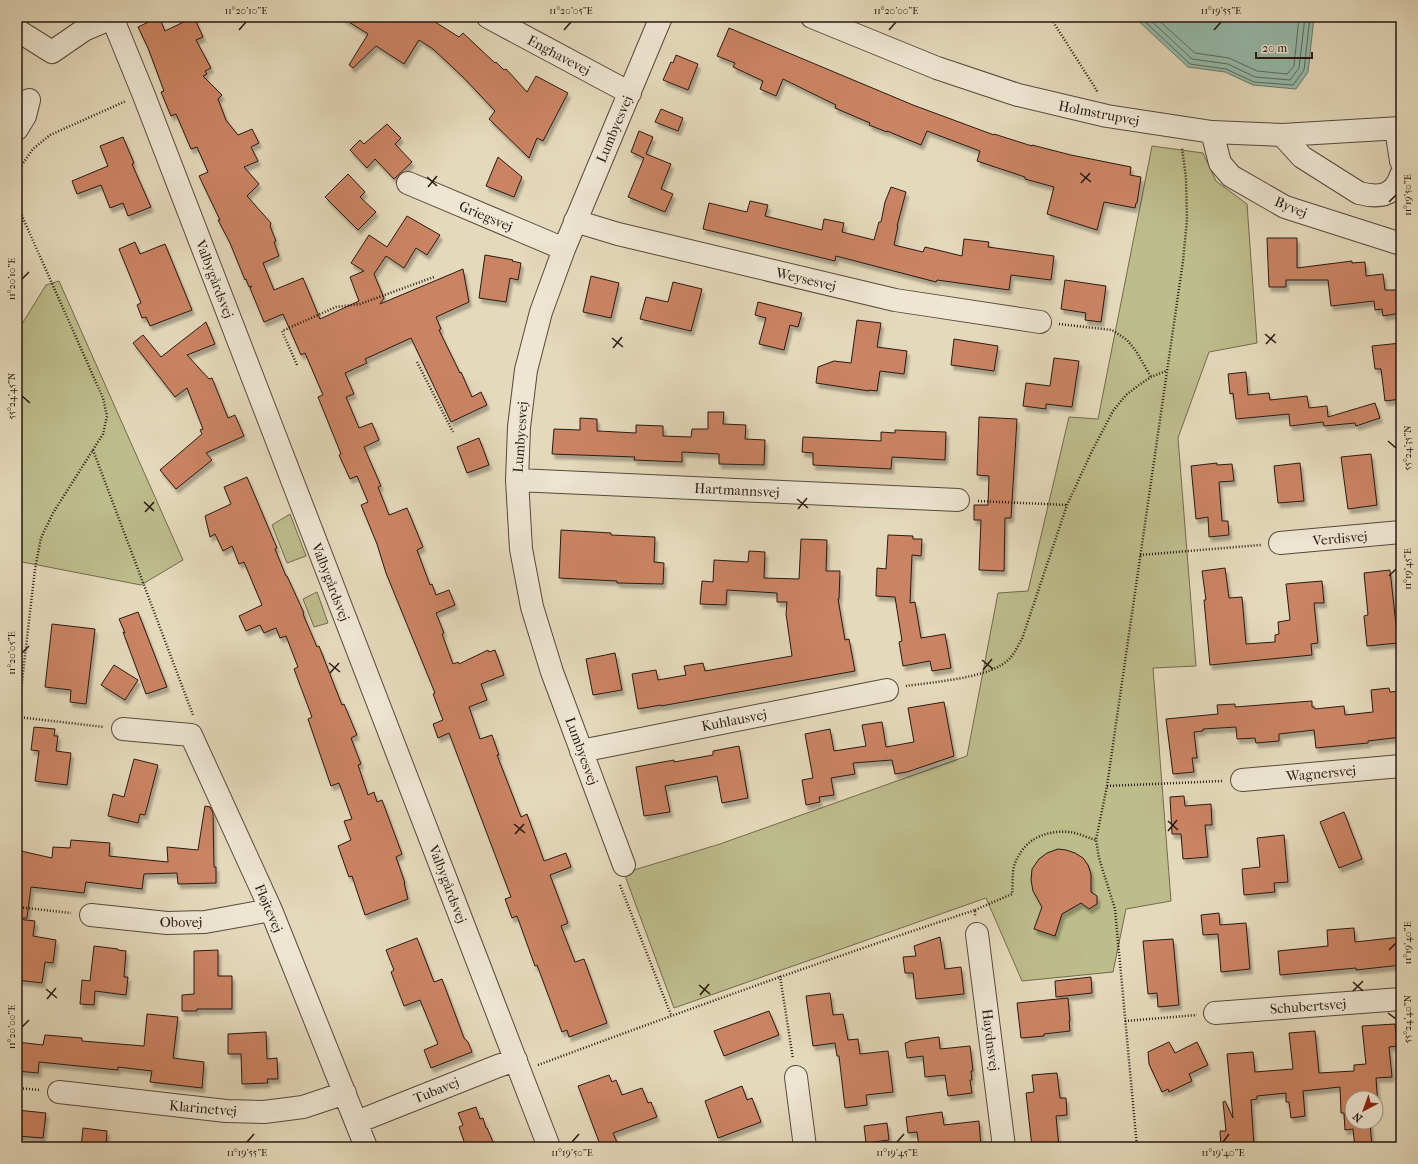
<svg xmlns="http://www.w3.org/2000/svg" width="1418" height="1164" font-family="'IM FELL French Canon',serif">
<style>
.green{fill:#bdbc8b;stroke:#726a4e}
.water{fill:#96bbab;stroke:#6a7a6e}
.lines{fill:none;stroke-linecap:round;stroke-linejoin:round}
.shore{stroke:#5f6a5e;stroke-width:1}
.building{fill:#cb8464;stroke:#281912;filter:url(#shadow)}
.minor-casing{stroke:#57493c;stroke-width:24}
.path{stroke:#281912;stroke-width:2.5;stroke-dasharray:1 2;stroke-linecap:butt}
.minor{stroke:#eee6d3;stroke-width:22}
.ticks{fill:none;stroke:#281912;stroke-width:1.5}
.labels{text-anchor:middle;stroke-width:3;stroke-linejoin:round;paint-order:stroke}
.street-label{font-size:14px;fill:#281912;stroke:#eee6d3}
.neatline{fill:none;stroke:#281912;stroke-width:1.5}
.ticks-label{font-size:10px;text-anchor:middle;fill:#281912}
</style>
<defs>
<filter id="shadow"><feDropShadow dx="2.5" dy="4.5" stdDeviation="1" flood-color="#0004"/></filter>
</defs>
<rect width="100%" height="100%" fill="#e5d9bb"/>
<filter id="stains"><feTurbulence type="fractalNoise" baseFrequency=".005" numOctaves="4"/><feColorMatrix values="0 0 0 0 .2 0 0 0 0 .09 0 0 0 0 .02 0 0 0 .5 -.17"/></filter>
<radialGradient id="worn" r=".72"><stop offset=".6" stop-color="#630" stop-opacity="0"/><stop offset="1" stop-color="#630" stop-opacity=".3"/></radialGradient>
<path class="green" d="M1152,146l51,7 13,28 31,23 10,139 -48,9 -31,86 18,228 -43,2 18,233 -45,8 -13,63 -91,9 -36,-83 -312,110 -50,-135 96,-29 247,-88 31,-163 30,-2 41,-174 29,2z
M59,281l124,279 -42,25 -124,-24v-229l29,-47z
M290,514l16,42 -19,7 -15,-38z
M317,592l11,31 -14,4 -11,-28z"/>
<path class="water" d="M1134,17h180l-6,55 -12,17 -43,-4 -28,-13 -37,-5z"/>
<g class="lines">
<path class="shore" d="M1140,17l50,47 36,5 28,13 39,3 11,-15 6,-53
M1147,17l45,42 36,5 27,13 35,3 9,-12 6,-51
M1155,17l40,36 34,5 28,13 30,3 7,-8 5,-49"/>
</g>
<path class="building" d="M159,17l6,14 29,-14 9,20 -7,3 15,28 -6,3 2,3 -4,2 19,19 -4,4 8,21 12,15 14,-6 7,14 -8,4 7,14 -14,6 15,17 -12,12 24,27 -1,3 6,15 -2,1 5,14 -16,7 11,27 29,-12 17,41 39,-18 -9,-24 14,-6 -13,-8 18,-28 18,12 20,-31 33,19 -13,20 -11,-7 -12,20 -18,-12 -12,18 10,24 -4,6 83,-35 6,33 -33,15 5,12 -2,1 21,43 1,-1 11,25 9,-5 6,13 -36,17 -40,-84 -46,21 2,4 -22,10 9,21 -8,3 13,31 13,-5 7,17 -15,7 17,39 -3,1 11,28 18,-7 16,39 -6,3 13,35 2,-1 4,11 13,-5 6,15 -19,8 8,20 -2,1 11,30 5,-2 1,2 29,-14 1,2 6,-2 9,25 -23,9 6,16 -18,7 11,32 12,-4 7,20h-2l24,62 6,-3 17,47 22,-8 5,14 -21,8 18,48 -7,3 14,36 9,-3 23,64 -38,14 -2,-7 -5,2 -25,-67 -2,1 -18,-50 -5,2 -7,-19 6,-2 -62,-164 -11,5 -5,-14 10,-4 -10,-26 2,-1 -49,-120 -9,-29 -16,-39 7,-3 -11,-26 -7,3 -11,-24 2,-1 -23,-57 5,-2 -18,-42 -4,2 -18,-41 -19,8 -14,-34 2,-2 -3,1 -3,-8 -1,1 -15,-37 -12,-23h2l-21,-44 9,-4 -11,-25 -6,2 -15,-35 -5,2 -10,-24 3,-1 -16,-43 -10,-21z
M341,17h86l32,20 4,-4 32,30 1,-1 8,8 2,-1 21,23 9,-16 32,17 -25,48 -6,-3 -8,20 -40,-39 6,-8 -31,-33 -31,-29 -14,-9 -15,24 -28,-18 -23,22 -4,-3 19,-31z
M729,28l184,77 81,30v-1l38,12v-1l39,10 60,12 -1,8 11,2 -4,26h-1l-1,5 -31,-6 -7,28 -50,-16 7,-27 -29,-8v-2l-48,-16 3,-10 -53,-20 -6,14 -34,-14v1l-18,-7 1,-2 -35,-15 1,-3 -53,-26 -7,17 -16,-7 3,-8 -30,-14 2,-4 -18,-7z
M676,55l22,9 -10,26 -25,-10 8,-18 2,1z
M661,109l22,9 -5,13 -23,-9z
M387,124l14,14 -6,6 17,18 -18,17 -19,-20 -8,9 -17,-18 10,-10 4,4z
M639,131l14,6 -7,17 25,10 -10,25 12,5 -8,18 -37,-15 16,-39 -13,-6z
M123,137l11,26 -2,1 19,43 -23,9 -5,-13 -13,5 -9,-23 -24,9 -5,-13 36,-15 -8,-20z
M498,157l24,20 -8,20 -28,-11z
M348,174l17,18 -5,5 16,15 -18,18 -33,-33z
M891,187l15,5 -9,34h1l-4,19 29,7 2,-5 37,9 2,-17 25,3 -1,5 66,9 -3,24 -40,-5 -2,15 -72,-10 -1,2 -100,-26 -1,5 -132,-32 6,-26 38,9 3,-11 18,4 -3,11 57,14 2,-11 20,4 -2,9 32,8 5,-18h2l4,-20z
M1267,238h30v30l55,-7v2l13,-1 1,14 17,-2 2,16h16v23l-18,3 -1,-7 -7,1 -1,-9 -43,5 -3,-26h-42v7h-17z
M135,242l5,12 25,-10 27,66 -42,16 -4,-9 -4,1 -5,-13 4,-2 -22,-54z
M485,255l28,5 -1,1 9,2 -3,17 -8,-2 -4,24 -27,-4z
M591,276l28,7 -8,35 -28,-6z
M1065,280l41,6 -5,36 -16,-2 1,-7 -25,-4z
M673,282l29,7 -11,42 -51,-12 6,-22 22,5z
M758,302l44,11 -4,14 -8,-2 -6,25 -25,-6 7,-26 -11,-3z
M857,320l24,3 -4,24 30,4 -3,23 -24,-3 -3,20 -8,-1v1l-53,-8 2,-16 16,-6 17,2z
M206,322l9,22 -28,11 22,24 3,-1 16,40 7,-3 9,21 -38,17 6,7 -36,29 -16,-19 42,-36 -2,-4 3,-1 -16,-41 -12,9 -42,-54 10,-8 18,22z
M954,339l44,7 -4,25 -43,-6z
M1401,343v56l-16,2 -4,-32h-6l-3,-23z
M1054,358l25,3 -7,46 -26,-3v5l-23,-3 3,-23 24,3z
M1246,372l2,23 21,-2 1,7 37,-4 2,12 18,-2 1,11 47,-14 5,15 -24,8 -1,-3 -31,3 -1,-4 -33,4 -1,-12 -53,5 -3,-26 -3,1 -2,-20z
M708,412h16l-1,12 23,1 -1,14 20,1 -1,25 -45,-1v-10l-37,-2v10l-48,-2 1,-3 -83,-3 2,-25 26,1v-12l17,1v12h2l37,2v-8l27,1v10l28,1 1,-8h16z
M979,417l38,2 -6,99h-6l-1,53 -25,-1 2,-50h-7v-15h14l1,-29 -12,-1z
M895,430l51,2 -1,28 -53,-3 -1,12 -78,-4v-12l-11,-1 1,-15 78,4v-9l14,1z
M479,438l10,27 -22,8 -10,-26z
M1371,454l6,51 -29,4 -7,-52z
M1217,463v2l15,-1 2,17 -15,1 3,39h6l1,14 -20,2 -1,-20 -12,2 -5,-53z
M1300,463l4,38 -26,2 -4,-37z
M247,477l30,71 -2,1 11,27h1l17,37 -1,1 14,33 2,-1 23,59 2,-1 13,31 -6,3 10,26 -3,1 10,30 6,-3 3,10 5,-2 20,54 -6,3 9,26h-1l4,16 -43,16 -13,-39 -3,1 -11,-31 13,-6 -7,-19 8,-2 -13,-36 -8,3 -23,-67 4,-2 -18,-48 4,-2 -12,-31 -6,2 -4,-10 -12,5 -4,-8 -14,6 -7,-15 23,-11 -18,-43 -5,2 -7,-18 -9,5 -8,-17 -5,3 -5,-21 26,-12 -7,-17z
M561,530l50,3v2l44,2 -1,25 10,1 -1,21 -46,-1v-2l-58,-3z
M888,535l25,1v3h9l-1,17 -9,-1 -2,48 5,-1 6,36 24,-4 6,34 -19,3 -2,-10 -27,5 -4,-24 3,-1 -7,-44 -19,-1 1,-28 9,1z
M801,539l26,1 -1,31h14l-1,28h-1l7,41 4,-1 6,32 -194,35v-1l-23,4 -6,-35 24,-4 2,10 28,-5 -2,-9 19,-3 2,8 87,-15 -6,-42 1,-12h-10v-9l-50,-3 -1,15 -26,-1 2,-23 11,1 1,-22 34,2 1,-11 16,1 -1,26 35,1z
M1225,568l4,30 13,-1 4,47 29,-2v-7l4,-1 -1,-12 12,-2 -4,-36 36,-3 2,22h-10l4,40 -7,1 1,11 -102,10 -6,-65h2l-4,-29z
M1390,570l8,73 -31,3 -3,-30 4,-1 -4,-42z
M138,612l29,75 -21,7 -23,-62 2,1 -6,-14z
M52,624l43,5 -9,75 -16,-2 1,-12 -26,-3z
M615,653l7,37 -29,5 -7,-36z
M114,665l24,15 -13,20 -24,-15z
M1389,688l1,4 11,-1v46l-33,4v2l-52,5 -2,-18 -35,4v7l-23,2 -1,-5 -18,1 -1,-12 -33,2v2l-9,1 3,26h-5l2,14 -21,2 -7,-55 52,-5 -1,-9 18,-1v3l77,-6v6h2l1,2 29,-3 1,9 28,-3 -2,-22z
M944,702l10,54 -47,16 -12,2 -3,-14 -39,3 2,11 -24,4 3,17 -15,2 1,5 -14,3 -4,-25 11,-2 -8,-44 25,-5 4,22 32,-5 -4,-21 20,-3 4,25 28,-5 -6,-34z
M34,727l21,2 -1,7h4l-2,15 15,2 -4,32 -32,-4 4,-30 -8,-1z
M739,746l9,52 -26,5 -5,-27 -52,10 5,26 -26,4 -8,-49 38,-7v2l39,-7v-4z
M134,759l24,6 -13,50 -5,-1 -2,9 -30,-7 5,-22 11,3z
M1184,796l1,10 26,-2 1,21h-7l3,32 -25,2 -2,-25h-9l-2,-37z
M205,806l5,1 3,6 1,54h2v16l-38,1 -1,-11 -33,1 -2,15 -56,-7 -2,11 -53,-6 -4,31h-10v-55h2l2,-12 31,7 1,-11 17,1 1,-8 39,3 -1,13 59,6 -1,-15 31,3z
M1344,812l18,47 -23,9 -19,-46z
M1284,835l4,47 -14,1 1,9 -31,3 -2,-26 18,-2 -3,-29z
M1058,849l8,1 9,3 8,5 5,7 3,9v18l6,4v8l-8,5 -8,-6 -19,11 -7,22 -21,-7 8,-22 -9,-16 -2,-11 1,-11 7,-10 8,-6z
M1219,913l1,12 26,-2 4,46 -29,3 -3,-38 -15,1 -2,-20z
M17,919l18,2 -2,15 23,4 -3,23 -8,-1 -3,21 -25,-3 5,-43 -5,-1z
M1354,928l1,14 46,-5v28l-45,5v-2l-76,7 -2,-24 50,-5 -1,-16z
M940,937l5,32 16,-2 3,27 -48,5 -3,-26h-8l-2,-16 13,-1 -2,-10z
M417,938l17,44 8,-3 22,59 4,4 4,10 -41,16 -7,-18 14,-6 -18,-44 -16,6 -13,-34 3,-2 -8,-20z
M1173,939l6,66 -21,2 -1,-14 -9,1 -5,-53z
M94,946l24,3v1l8,1 -2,26h4l-2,18 -31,-4 -1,14 -14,-1 2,-24 8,1z
M218,950v26h14v33h-35v2h-15v-16l12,-1v-43z
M1091,977l1,16 -36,4 -1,-16z
M830,993l3,22 10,-1 5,26 10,-1 2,15 28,-3 5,41 -27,3 1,10 -22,3 -6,-52h-2l-2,-13 -22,3 -7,-50z
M1068,998l2,23h-1l1,10 -26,3v2l-23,2 -4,-35z
M769,1011l10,24 -55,21 -10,-25z
M147,1014l31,3 -5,41 31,4 -2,26 -52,-6 2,-11 -34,-4v3l-79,-8 -1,11 -21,-2v-29l26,3 2,-10 37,3v3l62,5z
M1395,1024l2,22 -8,1 3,30 -16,1 2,29h-2v-9h-24v24h18l2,25h-17l-2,-18 -8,1 -1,-17h-3l-1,-26 -37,4 2,25 -14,2 -2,-16h-3v-9l-29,3v3l-6,1 3,47h-33l-1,-16h6l-3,-29 2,-1 8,17 -6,-64 26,-2 2,20 38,-3 -4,-36 26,-2 4,42 35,-2v-6l12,-1 -4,-38z
M266,1032l1,27 10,-1 1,21h-11l1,4 -26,1 -1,-30h-13v-20z
M939,1037l1,12 30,-3 3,25h-2l1,9h-2l2,13 -24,3 -3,-21 -20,2 -2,-21 -16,2 -2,-15 4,-1v-1z
M1169,1042l6,11 22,-11 11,23 -19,9 3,7 -23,11 -1,-3 -6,3 -13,-28 -1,-12z
M1057,1073l3,25h6l1,17 -11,1 3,31h-27l-6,-54 8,-1 -2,-17z
M609,1075l3,7 4,-2 6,15 20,-7 6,15 3,-1 6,15 -44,16 6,14h-18l-23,-61z
M742,1086l5,14 5,-2 9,24 -43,16 -13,-37z
M476,1107l4,12 3,-1 3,10h1l6,14 -12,5h-15l-7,-20 4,-2 -5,-12z
M17,1110l29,3 -3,25 -26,-2z
M942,1112l2,13 35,-4 2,26h-62l-2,-15 -9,1 -2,-16z
M887,1123l2,17 -23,3 -2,-17z
M83,1128l24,3 -1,16h-25z"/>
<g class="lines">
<defs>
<path id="minor" d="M112,17l31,76 406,1054
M488,17l142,76
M812,17l125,51 81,27 89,21 105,16 70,3 119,-7
M17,30l35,22 32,-22 28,-12
M17,129l8,-13 4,-16
M1396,129l5,32
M1212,132l8,31 11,13 54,31 116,37
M1282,135l20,22 57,36c19,5 35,4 42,-18
M408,183l156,66
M575,221l43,13 277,66 145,22
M517,480l441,20
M1280,543l121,-11
M123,729l68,6 80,175 95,237
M581,751l306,-61
M1242,780l159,-14
M624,865l-72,-193 -20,-65 -11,-58 -4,-69 2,-53 7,-57 15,-58 23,-63 97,-232
M91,915l76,8 38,-1 66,-12
M977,934l27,213
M1215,1013l186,-14
M796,1077l9,70
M59,1092l167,19 38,1 39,-5 42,-14
M357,1122l141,-56 18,-6"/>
</defs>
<use href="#minor" class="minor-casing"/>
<path class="path" d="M1050,17l44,69 4,7
M1059,324l53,6 15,10 9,11 15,26
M417,362l36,70
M297,365l-15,-34 54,-24 24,-3 74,-27
M93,450l100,265
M978,501l89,4
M1140,555l121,-10
M906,686c27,-4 87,-8 104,-28 5,-5 8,-13 12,-19l45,-134 25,-54 21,-40 13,-16 13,-10 12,-8 15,-6
M18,717l86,10
M17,725l18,-156 6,-31 12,-25 50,-79 4,-18 -4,-18 -81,-182 -3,-28 2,-22 12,-17 17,-14 76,-34
M1107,786l116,-5
M620,885l51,130
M17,907l54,6
M975,910l37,-16c1,-9 0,-20 2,-28 9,-26 29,-36 56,-34 8,1 18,6 26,8
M780,976l13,83
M1125,1021l72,-6
M538,1065c145,-54 290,-106 437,-155v6
M17,1088l23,2
M1137,1147l-22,-238 -16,-51 -3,-18 11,-54 76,-525 4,-41 -1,-42 -4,-30"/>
<use href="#minor" class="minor"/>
</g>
<path class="ticks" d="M239,30l7,-8M564,30l7,-8M889,30l7,-8M1214,30l7,-8M1080,173l11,9M427,177l10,9M1081,183l9,-10M428,187l9,-11M1389,202l7,-7M22,279l7,-7M1265,334l11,9M612,338l11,9M1266,344l9,-10M613,348l9,-11M22,396l8,7M1388,441l8,7M797,499l11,9M144,502l10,9M798,509l9,-11M145,512l9,-10M1389,576l7,-7M22,653l7,-7M982,660l11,9M329,663l11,9M983,670l9,-11M330,673l9,-10M1168,821l10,9M514,824l11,9M1168,831l9,-11M515,834l9,-10M1389,950l7,-7M1353,982l10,9M699,985l11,9M46,989l11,9M1353,991l10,-10M700,995l9,-11M47,999l9,-11M1388,1013l8,6M22,1027l7,-7M247,1142l7,-8M572,1142l7,-8M897,1142l7,-8M1223,1142l6,-8"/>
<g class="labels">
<g class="street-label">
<text transform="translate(559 55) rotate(28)" y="5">Enghavevej</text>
<text transform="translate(1099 113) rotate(11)" y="5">Holmstrupvej</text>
<text transform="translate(614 129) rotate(-67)" y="5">Lumbyesvej</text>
<text transform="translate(1291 207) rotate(23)" y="5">Byvej</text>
<text transform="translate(486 216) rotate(23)" y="5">Griegsvej</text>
<text transform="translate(215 279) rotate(69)" y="5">Valbygårdsvej</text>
<text transform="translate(806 279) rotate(13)" y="5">Weysesvej</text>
<text transform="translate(520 437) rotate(-86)" y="5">Lumbyesvej</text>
<text transform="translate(737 490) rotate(3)" y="5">Hartmannsvej</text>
<text transform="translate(1340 538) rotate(-5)" y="5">Verdisvej</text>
<text transform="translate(331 582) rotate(69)" y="5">Valbygårdsvej</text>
<text transform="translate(734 720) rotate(-11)" y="5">Kuhlausvej</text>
<text transform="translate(582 751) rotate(70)" y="5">Lumbyesvej</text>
<text transform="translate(1321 773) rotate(-5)" y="5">Wagnersvej</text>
<text transform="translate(448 884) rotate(69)" y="5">Valbygårdsvej</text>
<text transform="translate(269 908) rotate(67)" y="5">Fløjtevej</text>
<text x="181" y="927">Obovej</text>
<text transform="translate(1308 1006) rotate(-4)" y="5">Schubertsvej</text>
<text transform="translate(991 1040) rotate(83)" y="5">Haydnsvej</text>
<text transform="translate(436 1090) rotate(-22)" y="5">Tubavej</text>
<text transform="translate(203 1108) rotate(5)" y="5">Klarinetvej</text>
</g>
</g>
<rect width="1418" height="1164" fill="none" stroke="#e5d9bb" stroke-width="44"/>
<g transform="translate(1364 1110) rotate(221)"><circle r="19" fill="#eee6d3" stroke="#9f9486"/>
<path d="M0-3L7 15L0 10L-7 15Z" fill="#8f2418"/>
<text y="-6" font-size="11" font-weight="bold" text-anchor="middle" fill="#281912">N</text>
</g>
<path d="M1256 52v6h56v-6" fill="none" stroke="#281912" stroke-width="2"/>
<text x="1262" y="52" font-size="12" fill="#281912" stroke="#eee6d3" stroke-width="3" paint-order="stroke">20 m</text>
<rect x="22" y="22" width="1374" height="1120" class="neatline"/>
<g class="ticks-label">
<text x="246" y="14">11°20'10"E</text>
<text x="571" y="14">11°20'05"E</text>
<text x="896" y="14">11°20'00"E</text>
<text x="1221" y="14">11°19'55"E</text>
<text transform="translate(1407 195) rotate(-90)" y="4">11°19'50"E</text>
<text transform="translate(11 279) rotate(-90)" y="4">11°20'10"E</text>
<text transform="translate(11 396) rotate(-90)" y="4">55°24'45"N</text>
<text transform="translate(1407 448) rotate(-90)" y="4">55°24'35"N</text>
<text transform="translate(1407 569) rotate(-90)" y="4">11°19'45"E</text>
<text transform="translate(11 653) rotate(-90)" y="4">11°20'05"E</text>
<text transform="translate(1407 943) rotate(-90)" y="4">11°19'40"E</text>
<text transform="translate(1407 1019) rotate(-90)" y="4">55°24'40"N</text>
<text transform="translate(11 1027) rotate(-90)" y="4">11°20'00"E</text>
<text x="247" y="1156">11°19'55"E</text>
<text x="572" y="1156">11°19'50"E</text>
<text x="897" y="1156">11°19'45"E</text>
<text x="1223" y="1156">11°19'40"E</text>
</g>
<rect width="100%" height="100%" filter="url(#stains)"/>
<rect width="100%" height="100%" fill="url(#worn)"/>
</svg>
